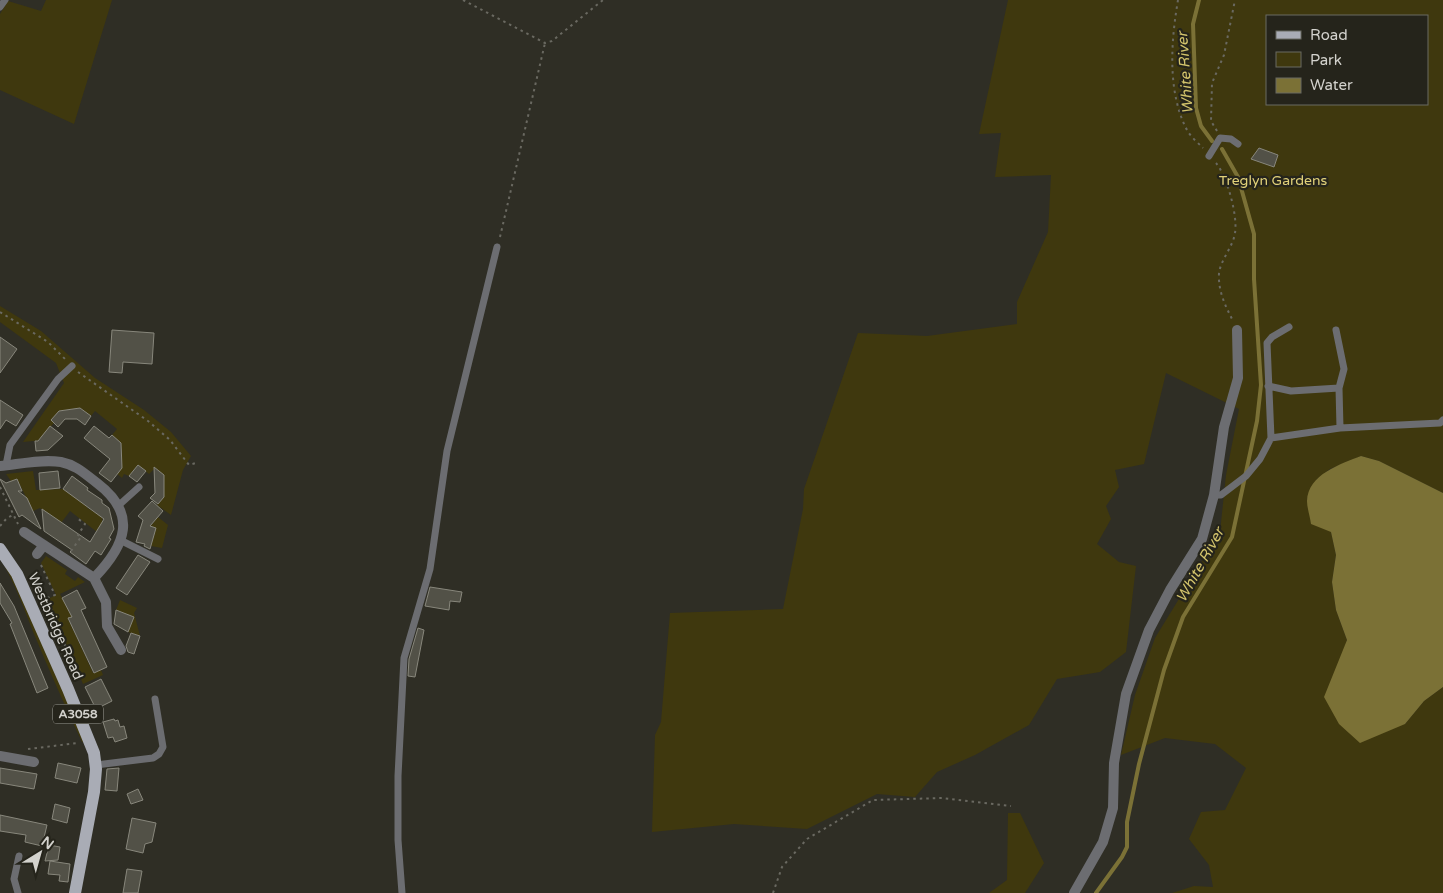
<svg xmlns="http://www.w3.org/2000/svg" width="1443" height="893" font-family="'Varela Round',sans-serif">
<style>
.green{fill:#3f380e;fill-rule:evenodd}
.water{fill:#7b7136}
.lines{fill:none;stroke-linecap:round;stroke-linejoin:round}
.stream{stroke:#7b7136;stroke-width:4}
.building{fill:#525147;stroke:#88877c}
.path{stroke:#6a6961;stroke-width:2;stroke-dasharray:2.5 4;stroke-linecap:butt}
.lane{stroke:#6c6d71;stroke-width:7}
.street{stroke:#6c6d71;stroke-width:10}
.primary{stroke:#a9acb5;stroke-width:12}
.labels{text-anchor:middle;stroke-width:4.5;stroke-linejoin:round;paint-order:stroke}
.shield{fill:#25241b;stroke:#9f9e98;stroke-width:1}
.shield-label{font-size:12px;font-weight:bold;fill:#d3d2cd}
.park-label{font-size:14px;fill:#e1d179;stroke:#25241b}
.street-label{font-size:14px;fill:#d3d2cd;stroke:#25241b}
.water-label{font-size:15px;font-style:italic;fill:#d2c36b;stroke:#25241b}
</style>
<rect width="100%" height="100%" fill="#2f2e25"/>
<path class="green" d="M46,0h66l-38,124 -74,-34v-76l8,-13 33,10z
M1008,0h435v493l-64,-32 -18,-5 -31,13 -13,10 -10,20 24,33 5,23 -4,27 4,28 11,30 -8,27 66,57 19,-23 19,-14v206h-271l22,-7 19,1 -4,-22 -20,-26 12,-27 24,-2 21,-42 -31,-24 -50,-6 -44,17 14,-60 20,-57 65,-106 6,-57 13,-66 -73,-36 -22,91 -29,6 4,17 -13,19 5,13 -14,25 22,18 17,4 -10,86 -26,20 -43,7 -28,46 -54,30 -38,17 -22,25 -38,-3 -70,35 -73,-5 -82,8 3,-97 6,-13 9,-109 113,-4 20,-100 1,-20 54,-156 69,3 90,-12v-22l31,-70 3,-57 -56,2 6,-44 -22,1zM1267,16h160v88h-160z
M0,306l41,25 54,47 49,32 27,22 20,24 -8,14 -12,45 -14,-10 7,-8v-21l-9,-8 -6,6 -11,-9 -9,11 -5,-2 -2,4 -6,-5 6,-8 -1,-22 -9,-8 5,-6 -22,-18 -4,5 -11,-8 -21,3 -8,9 3,3 -10,11 -1,6 -20,2 41,-59 -8,-20 -56,-41z
M33,471l3,19 27,-1 26,15 -2,4 15,8 1,13 -6,3 -27,-21 -9,12 -21,-15 -7,3 -16,-32 -6,2 -5,-7z
M158,517l10,8 -6,23 -11,-2 5,-17 -6,-2z
M46,556l21,14 -2,4 10,7 3,-4 7,5 -25,12 12,23 -4,2 25,54 8,-3 2,5 -20,9 -35,-85 8,-4 -15,-32z
M7,566l79,175 -4,1c-17,-36 -33,-72 -48,-108 -9,-23 -17,-45 -29,-67z
M120,600l17,8 -3,5 6,23 -12,-4 5,-15 -17,-7z
M1008,813h12l24,50 -19,30h-36l18,-13z"/>
<path class="water" d="M1361,456l18,5 64,32v194l-19,14 -19,23 -45,19 -21,-19 -15,-27 23,-57 -11,-30 -4,-28 4,-27 -5,-23 -20,-8c-1,-8 -4,-16 -4,-23 1,-27 34,-37 54,-45z"/>
<g class="lines">
<path class="stream" d="M1199,0l-6,24 3,84 5,18 11,15
M1096,893l26,-36 5,-10v-25l12,-58 25,-94 19,-53 49,-80 25,-116 4,-36 -7,-106v-45l-16,-57 -16,-28"/>
</g>
<path class="building" d="M1259,148l19,7 -4,12 -23,-8z
M112,330l42,3 -2,31 -29,-2 -1,11 -13,-1z
M0,337l17,12 -17,24z
M0,400l23,15 -7,11 -10,-6 -6,9z
M80,408l11,8 -6,9 -8,-6h-12l-7,8 -7,-7 8,-9z
M50,426l13,10 -15,14 -12,1 -1,-10h3z
M94,426l15,12 3,-3 9,8 1,25 -11,14 -12,-9 11,-14 -26,-21z
M138,465l8,6 -9,11 -8,-6z
M154,467l10,8v22l-6,7 -8,-6 5,-5z
M58,471l2,17 -20,2 -1,-17z
M72,476l16,12 -1,2 15,10v3l7,5 5,21 -5,9 2,1 -10,16 -6,-4 -9,13 -16,-12 2,-2 -28,-19 -2,-22 48,33 14,-23 -41,-30z
M0,479l6,4 11,-4 5,12h-4l9,7 14,31 -19,-14 -3,2z
M152,501l11,10 -13,15 6,2 -6,21 -6,-3 1,-2 -9,-2 7,-22 -5,-4z
M138,555l12,7 -23,33 -11,-7z
M0,583l14,23 34,82 -11,5 -27,-69 2,-1 -12,-20z
M430,587l32,5 -2,10 -10,-1 -1,9 -24,-4z
M77,590l9,18 -5,2 26,57 -13,6 -26,-55 4,-1 -10,-19z
M116,610l18,7 -6,15 -14,-8z
M418,628l6,2 -9,47 -7,-1 1,-17z
M131,633l9,3 -6,18 -6,-2 -2,-6z
M101,679l11,22 -16,8 -11,-22z
M114,719l1,2 3,-1 2,7 4,-1 3,12 -12,4 -2,-5 -5,1 -5,-16z
M58,763l23,5 -4,15 -22,-5z
M0,768l37,6 -3,15 -34,-6z
M119,768l-2,23 -12,-1 2,-21z
M138,789l5,11 -12,4 -4,-10z
M55,804l15,4 -3,15 -15,-4z
M0,815l47,10 -5,21 -17,-4 1,-7 -26,-4z
M132,818l24,5 -4,19 -7,2 -2,9 -17,-4z
M49,845l11,2 -2,13 -13,1z
M50,861l20,3 -2,18 -9,-1 1,-6 -12,-1z
M127,869l15,2 -4,22h-15z"/>
<g class="lines">
<path class="path" d="M463,0l82,43 7,-2 51,-41
M1178,0c-7,41 -11,92 9,130 4,7 11,13 16,18
M1217,131l-6,-10 1,-38 12,-28 11,-55
M1216,163c11,13 22,53 19,70 -2,14 -14,26 -16,40 -1,18 6,32 14,48
M500,237l45,-194
M0,312l48,30 18,18
M78,372l70,49 22,19 19,25 7,-2
M0,487l18,37
M0,526l7,-8 6,-3
M71,551l10,-14 -3,-2 7,-11 -8,-6
M41,565l14,30 -8,3 30,79
M28,749l50,-6
M773,893l9,-26 25,-28 66,-39 69,-2 69,8"/>
<path class="lane" d="M0,7l5,-7
M1209,156l11,-18 11,1 7,5
M1336,330l8,39 -5,19 1,40
M1268,386l23,5 48,-3
M1271,438l69,-10 100,-5 3,-3
M6,465l4,-20 48,-66 14,-13
M1214,495h7l25,-19 14,-17 11,-21 -4,-95 5,-6 17,-10
M118,506l21,-19
M122,541l36,18
M96,765l57,-7 6,-4 4,-7 -8,-48
M18,893l-4,-14 5,-23
M402,893l-4,-53v-64l6,-118 26,-89 17,-118 50,-204"/>
<path class="street" d="M0,466c20,-2 41,-7 61,-4 15,3 24,12 36,21 41,31 29,62 -3,95
M24,532l70,46 12,24 1,24 14,24
M37,554l7,-9
M0,756l34,6
M1074,893l29,-51 10,-34 1,-45 12,-69 23,-64 21,-40 32,-51 12,-44 10,-68 14,-49 -1,-48"/>
<path class="primary" d="M0,549l17,25 51,115 26,64 2,16 -2,23 -19,101"/>
</g>
<g class="labels">
<rect class="shield" x="53" y="704.5" width="50" height="19" rx="4"/>
<g class="shield-label">
<text x="78" y="718">A3058</text>
</g>
<g class="park-label">
<text x="1273" y="185">Treglyn Gardens</text>
</g>
<g class="street-label">
<text transform="translate(56 626) rotate(66)" y="5">Westbridge Road</text>
</g>
<g class="water-label">
<text transform="translate(1185 73) rotate(-94)" y="5">White River</text>
<text transform="translate(1200 565) rotate(-61)" y="5">White River</text>
</g>
</g>
<rect x="1266" y="15" width="162" height="90" fill="#25241b" stroke="#6b6a62"/>
<rect x="1276" y="31" width="25" height="8" fill="#a9acb5" stroke="#6b6a62"/>
<text x="1310" y="40" font-size="15" fill="#d3d2cd">Road</text>
<rect x="1276" y="52" width="25" height="15" fill="#3f380e" stroke="#6b6a62"/>
<text x="1310" y="65" font-size="15" fill="#d3d2cd">Park</text>
<rect x="1276" y="78" width="25" height="15" fill="#7b7136" stroke="#6b6a62"/>
<text x="1310" y="90" font-size="15" fill="#d3d2cd">Water</text>
<g transform="translate(40 853) rotate(37)" stroke="#25241b" stroke-width="4" paint-order="stroke">
<path d="M0-4L9 19L0 12L-9 19Z" fill="#d3d2cd"/>
<text y="-8" font-size="14" font-weight="bold" text-anchor="middle" fill="#d3d2cd">N</text>
</g>
</svg>
